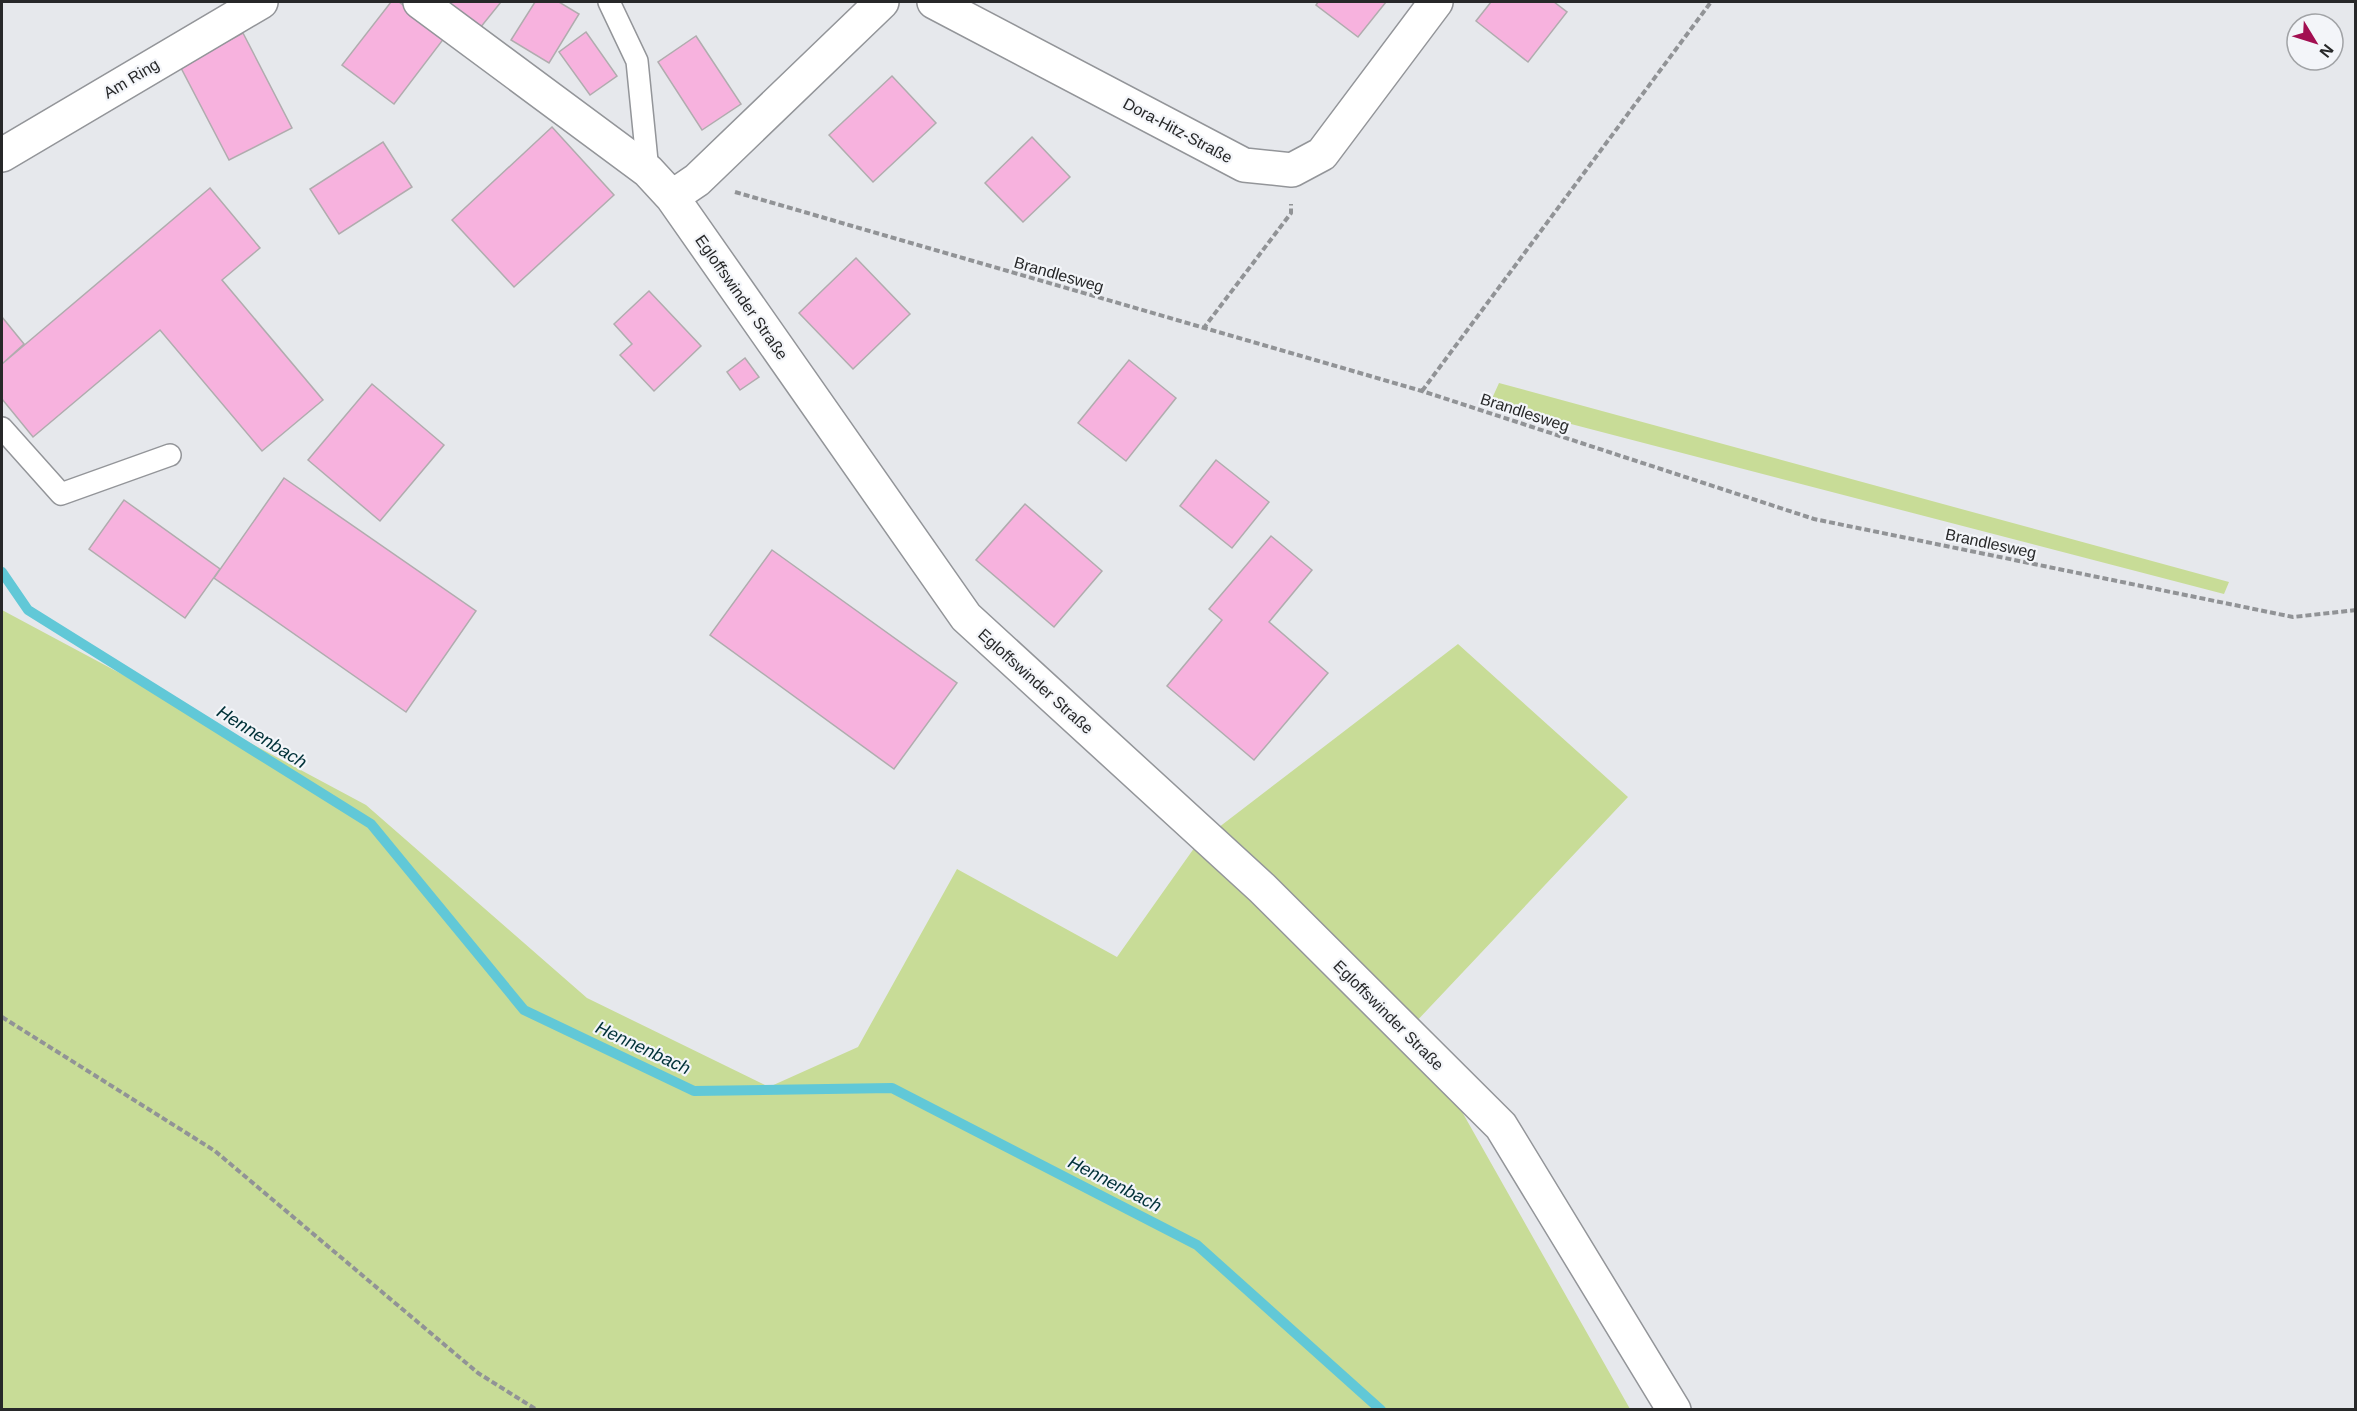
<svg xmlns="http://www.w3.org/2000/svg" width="2357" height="1411" font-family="Helvetica,sans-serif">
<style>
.green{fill:#c8dc97}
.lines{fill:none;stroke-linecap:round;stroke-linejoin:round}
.stream{stroke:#61c8d7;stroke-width:10}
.building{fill:#f7b2de;stroke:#b0acae;stroke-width:1.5}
.lane-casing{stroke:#939599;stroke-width:24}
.street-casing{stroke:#939599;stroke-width:36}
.path{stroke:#919396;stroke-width:4;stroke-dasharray:6 3;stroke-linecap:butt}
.lane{stroke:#fff;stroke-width:21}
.street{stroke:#fff;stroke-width:33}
.labels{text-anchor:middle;stroke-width:4.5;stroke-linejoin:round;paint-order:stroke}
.street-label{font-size:16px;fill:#272829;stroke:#f3f5f9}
.water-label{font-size:18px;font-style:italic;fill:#003138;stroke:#f3f5f9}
</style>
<rect width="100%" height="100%" fill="#e6e8ec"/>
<path class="green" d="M1499,383l730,199 -5,12 -734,-191z
M2,610l364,195 221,193 182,89 89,-40 99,-178 160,88 80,-113 261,-200 170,153 -215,228 217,384h-1628z"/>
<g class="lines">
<path class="stream" d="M2,572l26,38 343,214 153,186 170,81 198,-3 305,157 184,165"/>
</g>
<path class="building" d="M391,2h8l46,35 -51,67 -52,-39z
M446,2h55l-21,26z
M535,2h24l20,12 -30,49 -38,-23z
M1318,2h68l-28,35 -42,-32z
M1491,2h63l13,10 -39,50 -52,-41z
M586,32l31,44 -27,19 -31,-43z
M243,33l49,95 -63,32 -49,-94z
M696,36l45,68 -39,26 -44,-68z
M892,76l44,47 -63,59 -44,-47z
M552,127l62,68 -100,92 -62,-67z
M1032,137l38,40 -47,45 -38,-39z
M383,142l29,45 -73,47 -29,-45z
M210,188l50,60 -38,32 101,120 -61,51 -102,-121 -127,107 -31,-38v-35z
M856,258l54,56 -57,55 -54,-56z
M649,291l52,55 -47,45 -34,-36 12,-11 -18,-20z
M2,317l22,27 -22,20z
M745,358l14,19 -19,13 -13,-18z
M1129,360l47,38 -50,63 -48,-38z
M372,384l72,61 -64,76 -72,-61z
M1216,460l53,42 -37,46 -52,-42z
M284,478l192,133 -70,101 -192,-134z
M124,500l96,69 -35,49 -96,-69z
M1025,504l77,67 -48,56 -78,-67z
M1271,536l41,34 -43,52 59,51 -74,87 -87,-74 55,-66 -13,-11z
M772,550l185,133 -63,86 -184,-134z"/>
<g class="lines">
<defs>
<path id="lane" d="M609,2l28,59 11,110
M2,428l59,66 109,-39"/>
<path id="street" d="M420,2l228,169 24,26 294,420 296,271 239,238 173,284
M934,2l310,163 48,5 30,-16 114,-152
M2,155l259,-153
M672,197l25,-17 185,-178"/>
</defs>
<use href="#lane" class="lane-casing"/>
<use href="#street" class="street-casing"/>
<path class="path" d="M735,192l687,199 392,128 479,98 63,-7
M1203,329l88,-116v-9
M1422,391l289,-389
M2,1017l213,134 263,222 59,37"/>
<use href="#lane" class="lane"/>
<use href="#street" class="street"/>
</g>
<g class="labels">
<g class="street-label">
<text transform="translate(131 78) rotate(-31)" y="6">Am Ring</text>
<text transform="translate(1178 130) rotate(28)" y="6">Dora-Hitz-Straße</text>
<text transform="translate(1059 274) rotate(16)" y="6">Brandlesweg</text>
<text transform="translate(742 297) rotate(55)" y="6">Egloffswinder Straße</text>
<text transform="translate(1525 412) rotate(18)" y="6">Brandlesweg</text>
<text transform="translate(1991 543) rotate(12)" y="6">Brandlesweg</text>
<text transform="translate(1036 681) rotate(42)" y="6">Egloffswinder Straße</text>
<text transform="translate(1389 1015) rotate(45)" y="6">Egloffswinder Straße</text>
</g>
<g class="water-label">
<text transform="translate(262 737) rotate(32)" y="6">Hennenbach</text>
<text transform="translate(643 1048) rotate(25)" y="6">Hennenbach</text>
<text transform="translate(1115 1184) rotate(27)" y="6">Hennenbach</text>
</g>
</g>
<rect width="2357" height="1411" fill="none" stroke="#272829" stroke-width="6"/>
<g transform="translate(2315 42) rotate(128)"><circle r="28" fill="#f3f5f9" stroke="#a1a3a6" stroke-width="1.5"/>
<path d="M0-4.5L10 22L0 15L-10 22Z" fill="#a20e51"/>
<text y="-9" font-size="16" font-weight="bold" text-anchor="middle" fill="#272829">N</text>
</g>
</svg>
